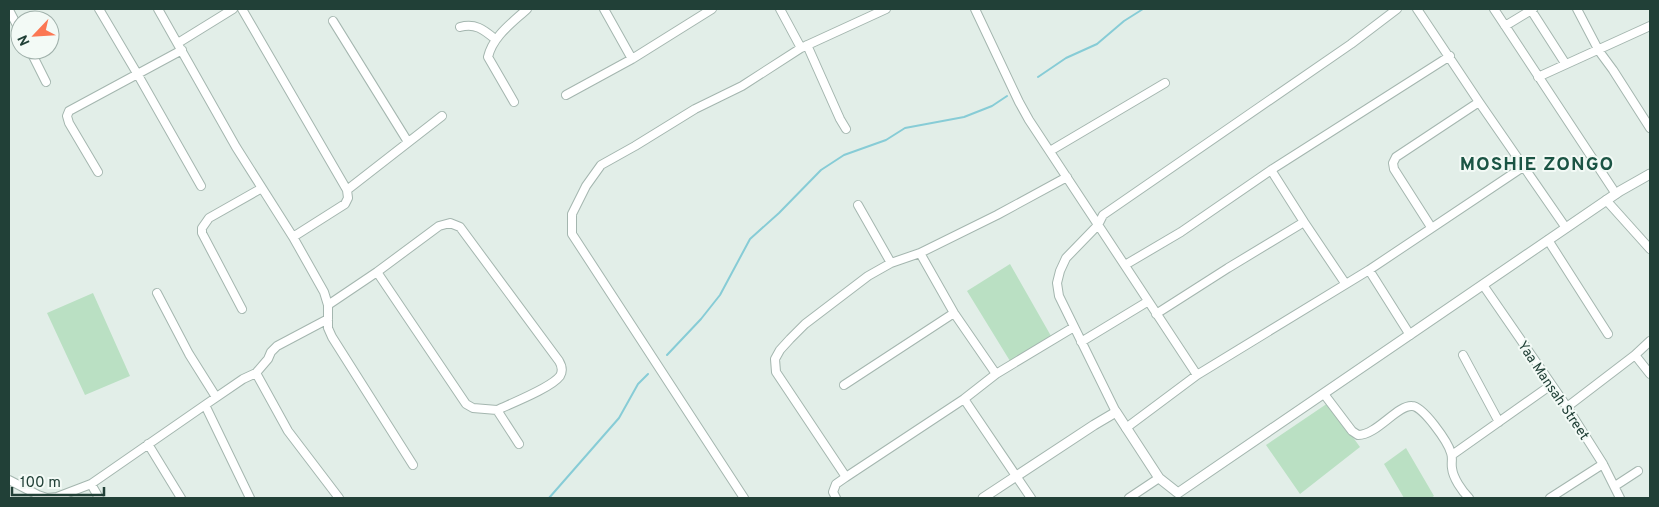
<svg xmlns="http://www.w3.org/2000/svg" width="1659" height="507" font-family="Overpass,sans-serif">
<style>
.green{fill:#bae0c3}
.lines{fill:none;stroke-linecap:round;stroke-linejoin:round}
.stream{stroke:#87ccd6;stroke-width:2}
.minor-casing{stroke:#a4b6af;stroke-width:10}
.tertiary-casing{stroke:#a4b6af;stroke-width:11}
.minor{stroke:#fff;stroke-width:8}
.tertiary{stroke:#fff;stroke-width:9}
.labels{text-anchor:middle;stroke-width:4;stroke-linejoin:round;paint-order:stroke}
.street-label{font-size:14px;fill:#214037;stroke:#f3faf6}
.district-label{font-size:19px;font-weight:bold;letter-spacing:1px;fill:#1b5444;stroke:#f3faf6}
</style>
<rect width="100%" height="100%" fill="#e2eee8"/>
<path class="green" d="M1010,264l41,72 -41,25 -43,-70z
M93,293l37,83 -45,19 -38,-82z
M1328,403l32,44 -60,47 -34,-49z
M1406,448l28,48 -3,2h-27l-20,-34z"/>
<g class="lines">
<path class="stream" d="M1038,77l28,-19 31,-14 27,-23 19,-12
M667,355l34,-36 19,-24 30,-56 29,-26 42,-43 23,-15 42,-15 19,-12 59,-11 28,-11 15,-10
M549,498l70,-80 19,-34 10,-10"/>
<defs>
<path id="minor" d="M99,9l39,66 63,111
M158,9l78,138 57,90 31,55 4,13v23l4,9 81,128
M242,9l105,181 1,8 -3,6 -52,33
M604,9l28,50
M780,9l21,39
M975,9l44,93 10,18 168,255
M1417,9l62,93 87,126
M1494,9l122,185
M1577,9l22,42 14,19 37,58
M9,10l11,21
M1531,10l34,53
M333,21l75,121
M1505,26l28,-17
M460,27c15,-4 23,2 35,12
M178,43l55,-34
M807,45l33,74 6,10
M30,50l16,32
M1538,77l112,-51
M566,95l66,-36 80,-50
M514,102l-26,-45c5,-21 24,-34 39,-48
M1050,151l115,-68
M1271,170l33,52 41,61
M98,172l-29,-49 -2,-7 2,-5 113,-61
M347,190l95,-74
M1606,200l44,49
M858,205l33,58
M1431,227l-37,-58 -1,-6 3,-6 83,-55
M1548,240l60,94
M920,253l34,60 42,61
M1125,265l56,-33 90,-62 179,-114
M1369,270l41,65
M377,272l89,132 7,4 24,2 22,34
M1483,285l82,119 38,60 17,34
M157,293l32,61 27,43
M328,305l49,-33 62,-46 11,-3 10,4 99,134c3,5 4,10 1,15 -9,12 -48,27 -63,34
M242,309l-40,-76v-5l7,-10 53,-30
M1156,314l72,-46 76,-46
M1650,341l-15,14 15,19
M1081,342l66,-40
M1463,355l36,67
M256,373l32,58 51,67
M844,385l110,-72
M1324,394l28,37 6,4c19,0 39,-30 54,-29 11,0 36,36 39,47 2,5 0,10 1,15 1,10 10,23 17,30
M964,399l67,99
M205,405l45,93
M1567,407l68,-52
M1116,412l-57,-116 -2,-13 3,-12 6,-13 32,-33 5,-10 248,-171 46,-35
M1126,428l71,-53 172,-105 154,-103
M148,444l33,54
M1452,455l99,-70
M846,477l-70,-105 -1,-13 5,-9 10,-11 15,-15 63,-48 23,-13 29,-10 77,-38 70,-38
M9,480l29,15 9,3 10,-1 34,-13 114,-79 38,-26 13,-6 12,-14 3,-7 6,-6 51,-27
M91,484l8,14
M1615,486l23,-15
M744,498l-172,-264v-20l14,-28 15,-21 34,-19 60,-37 47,-23 59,-38 85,-39
M836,498l-3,-6 3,-8 10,-7 118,-78 32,-25 78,-47
M1129,498l30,-20
M1550,498l53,-34"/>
<path id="tertiary" d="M983,498l111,-73 22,-13 43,66 19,15 442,-302 30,-17"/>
</defs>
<use href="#minor" class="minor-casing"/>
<use href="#tertiary" class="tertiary-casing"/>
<use href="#minor" class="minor"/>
<use href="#tertiary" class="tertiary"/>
</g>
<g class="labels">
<g class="street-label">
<text transform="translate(1554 390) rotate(56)" y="5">Yaa Mansah Street</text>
</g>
<g class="district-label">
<text x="1537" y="170">MOSHIE ZONGO</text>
</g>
</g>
<rect width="1659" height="507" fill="none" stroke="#214037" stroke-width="20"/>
<g transform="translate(35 35) rotate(245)"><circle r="24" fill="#f3faf6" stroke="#9fb0aa"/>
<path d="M0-4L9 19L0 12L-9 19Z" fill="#fb7753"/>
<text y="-8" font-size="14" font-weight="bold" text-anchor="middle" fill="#214037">N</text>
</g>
<path d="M12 487v8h92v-8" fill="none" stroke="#214037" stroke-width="2.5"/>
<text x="20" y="487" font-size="15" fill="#214037" stroke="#f3faf6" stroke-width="4" paint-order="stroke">100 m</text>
</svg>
